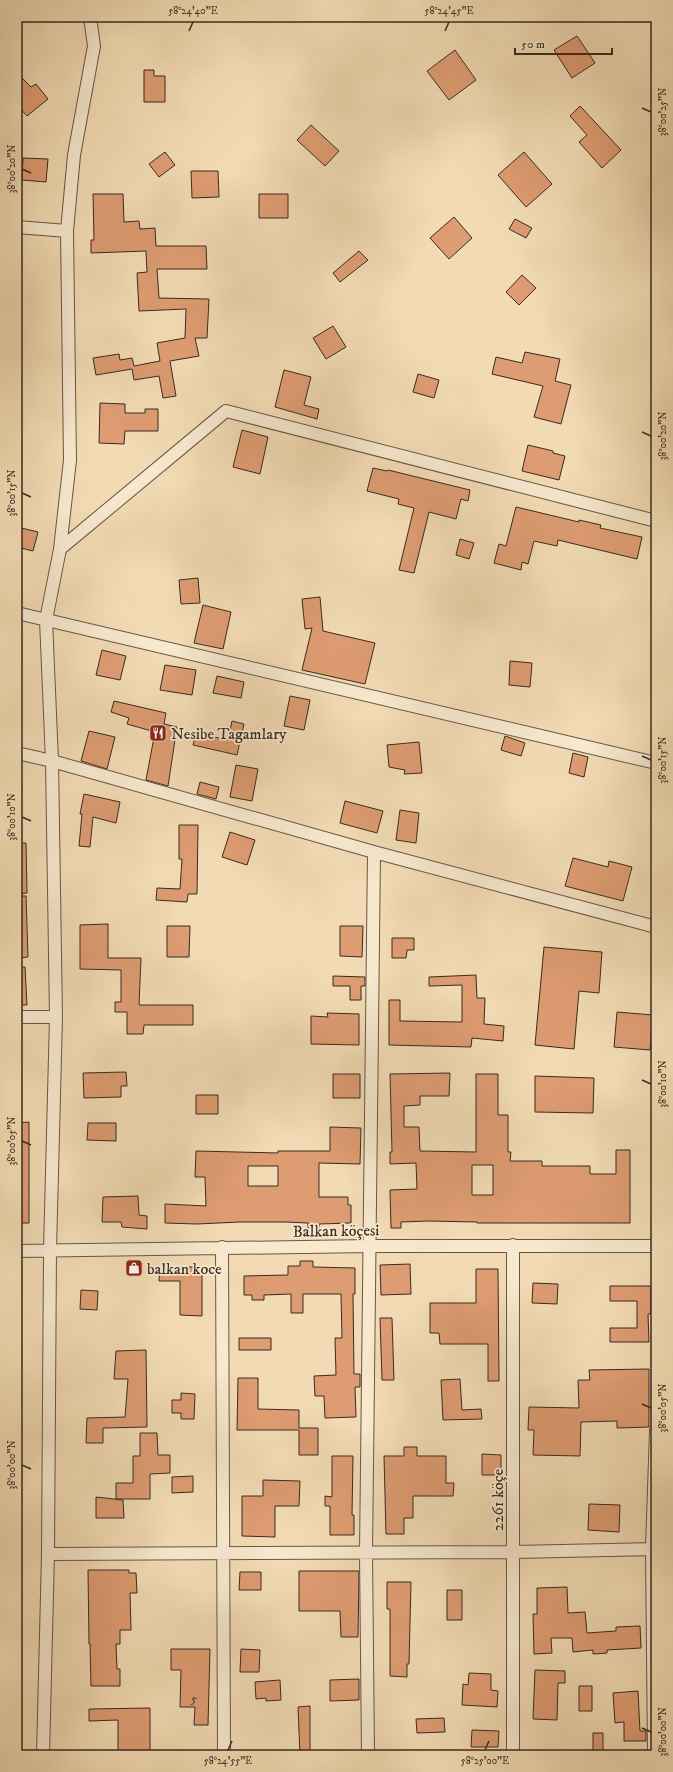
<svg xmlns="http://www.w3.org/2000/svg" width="673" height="1772" font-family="'IM FELL DW Pica',serif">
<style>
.building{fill:#de9c72;stroke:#392a23;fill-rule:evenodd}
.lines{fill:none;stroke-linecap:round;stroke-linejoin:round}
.minor-casing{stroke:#675647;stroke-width:14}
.minor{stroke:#f7e8ce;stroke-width:12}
.ticks{fill:none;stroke:#392a23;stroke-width:1.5}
.labels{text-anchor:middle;stroke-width:3.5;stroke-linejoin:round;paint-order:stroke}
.number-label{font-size:14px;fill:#624637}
.poi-label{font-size:16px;fill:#392a23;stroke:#f7e8ce;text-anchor:start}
.street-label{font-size:16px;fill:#392a23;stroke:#f7e8ce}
.neatline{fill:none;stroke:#392a23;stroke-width:1.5}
.ticks-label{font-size:10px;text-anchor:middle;fill:#392a23}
</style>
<rect width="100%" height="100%" fill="#f2dbb4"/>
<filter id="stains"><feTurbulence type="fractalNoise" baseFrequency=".005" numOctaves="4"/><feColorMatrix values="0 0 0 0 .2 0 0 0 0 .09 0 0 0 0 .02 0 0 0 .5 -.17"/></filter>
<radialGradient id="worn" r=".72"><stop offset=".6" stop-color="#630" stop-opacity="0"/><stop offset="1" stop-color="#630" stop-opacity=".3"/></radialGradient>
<path class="building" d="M577,36l18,27 -23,15 -18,-28z
M455,50l21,30 -27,20 -22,-29z
M144,70h10v6h11v26h-21z
M17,73l14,14 5,-3 12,15 -21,17 -10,-11z
M580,106l41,44 -19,18 -23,-26 8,-7 -17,-19z
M311,125l28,26 -14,15 -28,-26z
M165,152l10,13 -16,12 -10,-13z
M524,152l28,32 -26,23 -28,-32z
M23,158l25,1 -2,23 -24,-2z
M191,171h27l1,26 -27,1z
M93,194h30l1,28 15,-1 1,8 15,-1 1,18h50l1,23h-50l2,29 50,1 -2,39h-12l4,18 -29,5 6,35 -13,2 -4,-22 -25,4 -2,-11 -36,6 -3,-17 26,-4 1,6 12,-2 2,8 26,-5 -3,-18 28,-5 1,-29 -47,2 -2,-38 10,-1 -1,-21 -55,2v-13h3z
M259,194h29v24h-29z
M454,217l18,21 -23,21 -19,-21z
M515,219l17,9 -6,10 -17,-9z
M359,251l9,9 -28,22 -7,-9z
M522,275l14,13 -17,17 -13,-13z
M333,326l13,21 -20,12 -13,-21z
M525,352l35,7 -5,22 16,4 -10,39 -27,-7 9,-31 -51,-12 4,-17 26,6z
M284,370l27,7 -7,28 15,4 -2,10 -42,-12z
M418,374l21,6 -5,18 -21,-6z
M100,403l25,1v9h20v-4h13v22h-33l-1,13 -25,-1z
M242,430l26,7 -8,37 -27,-7z
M528,445l25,6v2l12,3 -6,24 -37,-9z
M373,468l14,3 1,-1 82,20 -2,11 -7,-2 -5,20 -27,-7 -15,61 -15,-3 15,-62 -16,-4 1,-5 -32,-8z
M516,507l63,15v-2l22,5 -1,3 42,9 -5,22 -79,-19 -1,6 -23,-5 -6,23 -6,-2 -1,8 -27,-7 5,-19 7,2z
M17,527l21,5 -5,19 -16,-4z
M460,539l14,4 -5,16 -13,-4z
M198,578l2,25 -19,1 -2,-24z
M320,597l3,34 52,12 -10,41 -63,-14 10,-42 -7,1 -3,-30z
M203,605l28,7 -8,37 -29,-6z
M102,650l24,6 -6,24 -24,-5z
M510,661l22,2 -2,24 -21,-2z
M165,665l31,5 -4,25 -32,-5z
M217,676l27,6 -3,16 -28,-5z
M290,696l20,4 -6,30 -20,-4z
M114,701l52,12 -2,11 13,3 -9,59 -22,-6 9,-48 -28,-8 2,-6 -18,-6z
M232,721l12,3 -7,31 -44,-10 3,-12 32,7z
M89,731l26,6 -8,32 -26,-8z
M505,736l20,7 -4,13 -20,-6z
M419,742l3,31 -18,1 1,-4 -16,-3 -2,-22z
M573,753l15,4 -4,20 -15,-4z
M236,765l22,4 -6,32 -22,-4z
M200,782l19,5 -3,12 -19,-5z
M84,794l36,8 -4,21 -23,-6 -3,30 -11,-1 3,-32h-2z
M345,801l38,10 -6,22 -37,-10z
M400,810l19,3 -3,30 -20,-3z
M179,825h19l-1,69h-9l-1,8 -31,-2 1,-12 23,1 2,-30h-3z
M230,832l25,8 -8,25 -25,-8z
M17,843h9l1,50 -10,1z
M573,858l35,9 1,-6 23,6 -9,34 -58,-15z
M17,896h9l2,61 -11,1z
M108,924v34h33l-2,47h54v20h-49l-1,9h-16v-22h-12v-10h6v-32l-41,-1v-44z
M167,926h23l-1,31h-22z
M340,926h23l-1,31 -22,-1z
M392,938h22v12h-7l-1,8h-14z
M544,947l58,5 -3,41 -20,-2 -5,58 -39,-4z
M17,967h8l2,38h-10z
M476,975l1,23h8l-1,26 20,2 -1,15 -31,-3 -1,9 -82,-2v-45h11v21l62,1v-37l-33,1v-9z
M333,976l32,1v9h-4v14h-11v-14h-17z
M617,1012l36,3 -3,35 -36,-3z
M327,1013l32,1v31l-48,-1v-28l17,1z
M126,1072l1,14h-6v11l-37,1 -1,-25z
M450,1073l-1,23h-29v9l-16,1v21h15l1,24 56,1v-78h22v41h10v37h3l-1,9h32v5h48v8h26v-24h14v73h-153v-1l-48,-1 -28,1v6h-10l-1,-38 27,-1 -1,-26 -26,1v-12h2l-2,-78zM472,1165h21v30h-21z
M333,1074h27v24h-27z
M535,1076l59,2 -1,35 -58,-1z
M196,1095h22v19h-22z
M29,1122v101h-12v-100z
M88,1123h28v18l-29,-1z
M330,1127l31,1 -1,36 -41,-1v34h29v8h3v18l-32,1v8h-11v-9l-23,-1h-45l-43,2 -32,-1v-19l41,2 -1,-29h-10l1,-26 82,2v-2h52zM248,1166h30v20h-30z
M138,1196l1,19 8,1v13l-25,-2 -1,-5h-19l1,-25z
M300,1261h13v6l42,1v26h-2l1,80h6v13h-5l1,30 -31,1 -1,-22h-9l-1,-20 22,-1 -1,-37h7l-1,-44h-38v19h-12v-19l-27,1v5h-12v-5h-8v-19l44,-1v-9h12z
M410,1264l1,30 -30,1 -1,-30z
M160,1267h42v49l-22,-1v-34h-21z
M476,1269h22l1,112h-11v-37h-48l-1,-11h-9v-30h46z
M533,1283l25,1 -1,20 -25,-1z
M610,1286h41v28h-3l1,28h-39v-14h27v-27h-27z
M81,1290l17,1 -1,19 -17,-1z
M380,1318h12l2,62h-12z
M239,1338h32v12h-32z
M146,1350l1,77 -44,1v15h-17l1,-25 38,-1 3,-38h-14l2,-28z
M649,1369v58l-32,1v-7l-36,1 -1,34 -47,-1 1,-25h-6l1,-23 50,1 -1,-28h12l-1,-10z
M238,1378h20v31l41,1v18h19v27h-19v-25h-62z
M460,1379l2,31 19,-1 1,10 -39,1 -2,-40z
M181,1393l14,1 -1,25h-13v-6h-9v-13h9z
M140,1433h17l1,22h12v18l-20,1v25h-34v-16h17v-27h7z
M404,1447h13v9h29v27h8l-1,13h-40v22h-9v16h-18l-2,-78h20z
M482,1454l19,1v20h-19z
M332,1456h21l-1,59h2v20h-24v-29h-5v-10l7,1z
M193,1476v16l-21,1v-16z
M263,1480l37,1 -1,25h-24v31l-33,-1v-40h21z
M96,1497l27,3 1,18h-28z
M589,1504l31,1 -1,27 -31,-2z
M88,1570h41v3h7l1,20h-7l1,37h-11v14h-4l1,25h3v17h-29l-1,-42h-1z
M299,1571h60l-1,66h-17l-1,-26h-41z
M240,1572h21v18h-22z
M387,1582h24l-2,82h-2v13l-17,-1v-67h-3z
M567,1587l1,26 17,-1 2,21 29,-2v-4l24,-1 1,22 -34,2v3l-14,1v-4l-20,2 -1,-14h-21l1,15 -18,1 -1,-40h4v-26z
M447,1590h15v30h-15z
M171,1649h39l-2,76h-14l1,-18h-15l1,-37h-10z
M241,1649l19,1 -1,22h-19z
M535,1670l30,1v12h-7l-1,37 -24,-1z
M469,1673l22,1v16l7,1 -1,16 -35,-2 1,-21 5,1z
M359,1679v21l-29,1v-21z
M280,1680l1,20 -15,1v-3l-10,1 -1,-17z
M579,1686h13v25h-13z
M638,1691l2,40h6v10h-22v-19l-9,1 -2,-30z
M310,1706v49h-10l-2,-48z
M150,1708v47h-32v-35l-29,1v-12z
M444,1718l1,14 -28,1 -1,-14z
M472,1730l27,1 -1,16h-27z
M593,1733h10v22h-10z"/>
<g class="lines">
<defs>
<path id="minor" d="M17,227l50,4
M60,549l10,-89 -3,-229 7,-76 20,-109 -4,-29
M17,613l639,150
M17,753l35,8 322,91 282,75
M17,1017h39l-6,233 -2,304 -5,201
M56,1017l-4,-256 -6,-141 14,-71 166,-138 430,110
M513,1245v510
M222,1247l2,508
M17,1251l352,-5h287
M48,1554l466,-2 142,-3
M368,1755l-2,-202 8,-701
M654,1755l-2,-206 4,-119"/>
</defs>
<use href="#minor" class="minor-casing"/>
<use href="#minor" class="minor"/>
</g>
<path class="ticks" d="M189,31l4,-9M445,31l4,-9M642,108l9,4M22,169l9,4M642,432l9,4M22,493l9,4M642,756l9,4M22,817l9,4M642,1080l9,4M22,1141l9,4M642,1404l9,4M22,1465l9,4M642,1728l9,4M228,1750l4,-9M485,1750l4,-9"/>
<defs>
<symbol id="restaurant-square" viewBox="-11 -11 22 22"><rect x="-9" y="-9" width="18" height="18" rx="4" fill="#8f2418" stroke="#f7e8ce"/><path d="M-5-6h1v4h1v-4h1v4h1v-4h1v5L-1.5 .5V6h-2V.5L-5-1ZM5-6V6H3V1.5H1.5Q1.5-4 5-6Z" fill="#fff"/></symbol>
<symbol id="shop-square" viewBox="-11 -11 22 22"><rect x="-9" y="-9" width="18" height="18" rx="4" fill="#8f2418" stroke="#f7e8ce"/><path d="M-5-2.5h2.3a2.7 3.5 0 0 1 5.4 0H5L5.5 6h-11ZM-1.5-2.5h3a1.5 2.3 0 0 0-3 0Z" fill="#fff"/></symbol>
</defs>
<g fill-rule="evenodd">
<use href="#restaurant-square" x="148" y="723" width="20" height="20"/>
<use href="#shop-square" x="124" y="1258" width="20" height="20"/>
</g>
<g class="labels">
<g class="number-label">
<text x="194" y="1703">5</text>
</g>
<g class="poi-label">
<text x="171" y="739">Nesibe Tagamlary</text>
<text x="147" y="1274">balkan koce</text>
</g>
<g class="street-label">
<text transform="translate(336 1230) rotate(-1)" y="6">Balkan köçesi</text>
<text transform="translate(497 1500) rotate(-90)" y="6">2261 köçe</text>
</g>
</g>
<rect width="673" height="1772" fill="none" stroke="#f2dbb4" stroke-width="44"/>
<path d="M515 48v6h97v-6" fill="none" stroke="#392a23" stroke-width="2"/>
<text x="521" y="48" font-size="12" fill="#392a23" stroke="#f7e8ce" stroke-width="3" paint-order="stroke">50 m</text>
<rect x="22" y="22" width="629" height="1728" class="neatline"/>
<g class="ticks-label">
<text x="193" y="14">58°24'40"E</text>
<text x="449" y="14">58°24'45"E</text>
<text transform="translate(662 112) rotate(-90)" y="4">38°00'25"N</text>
<text transform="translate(11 169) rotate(-90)" y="4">38°00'20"N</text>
<text transform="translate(662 436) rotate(-90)" y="4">38°00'20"N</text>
<text transform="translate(11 493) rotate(-90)" y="4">38°00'15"N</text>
<text transform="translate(662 760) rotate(-90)" y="4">38°00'15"N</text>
<text transform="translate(11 817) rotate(-90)" y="4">38°00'10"N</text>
<text transform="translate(662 1084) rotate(-90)" y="4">38°00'10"N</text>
<text transform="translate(11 1141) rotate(-90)" y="4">38°00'05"N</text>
<text transform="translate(662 1408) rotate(-90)" y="4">38°00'05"N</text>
<text transform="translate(11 1465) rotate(-90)" y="4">38°00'00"N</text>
<text transform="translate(662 1732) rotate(-90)" y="4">38°00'00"N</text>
<text x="228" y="1764">58°24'55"E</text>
<text x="485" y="1764">58°25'00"E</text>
</g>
<rect width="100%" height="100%" filter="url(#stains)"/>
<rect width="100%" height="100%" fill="url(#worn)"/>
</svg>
